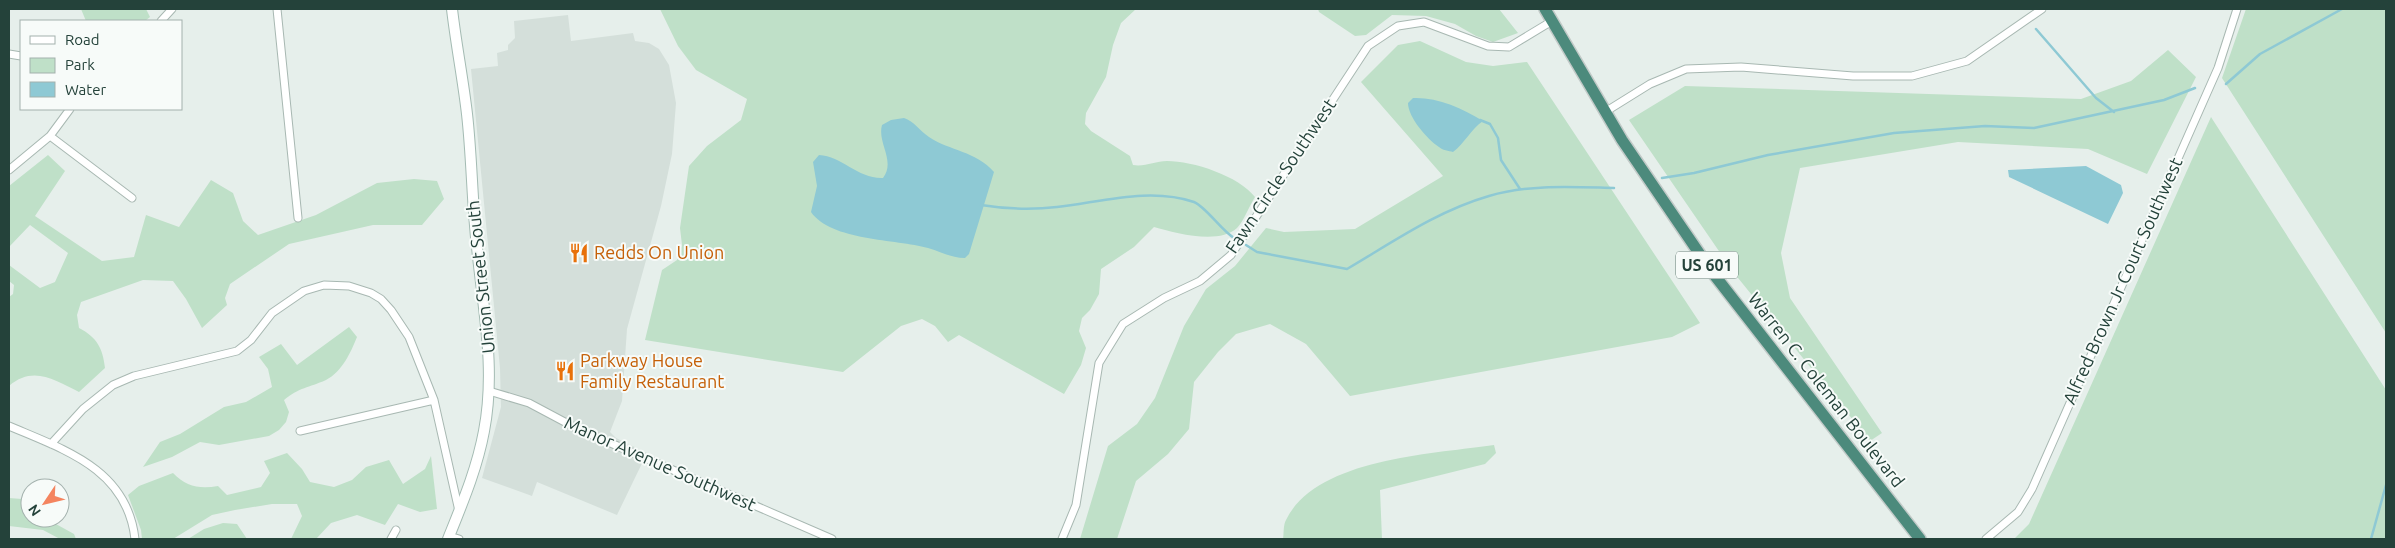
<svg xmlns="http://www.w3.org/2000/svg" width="2395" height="548" font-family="Ubuntu,sans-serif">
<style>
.built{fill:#d4dfda}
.green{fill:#bfe0c8}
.water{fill:#8ec9d4}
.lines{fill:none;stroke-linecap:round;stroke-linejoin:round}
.stream{stroke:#8ec9d4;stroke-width:2.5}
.minor-casing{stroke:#a8b8b2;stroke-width:9}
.secondary-casing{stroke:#a4bbb3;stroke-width:12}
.trunk-casing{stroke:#c2cac8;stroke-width:14}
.minor{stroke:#fff;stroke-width:7}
.secondary{stroke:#fff;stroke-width:10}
.trunk{stroke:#4c8a7c;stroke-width:11}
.labels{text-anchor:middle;stroke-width:4;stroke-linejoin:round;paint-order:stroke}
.shield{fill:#f7fbf9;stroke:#637a73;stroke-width:1}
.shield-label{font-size:16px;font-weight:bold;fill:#24423a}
.street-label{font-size:18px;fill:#24423a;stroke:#f7fbf9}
.food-label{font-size:18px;fill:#c56008;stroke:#f7fbf9;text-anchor:start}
</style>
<rect width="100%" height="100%" fill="#e6efeb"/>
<path class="built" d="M568,15l3,26 62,-8 2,8 14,2 10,6 10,16 7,38 -4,51 -11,52 -34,123 -5,72 -12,31 6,6 31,15 -30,62 -80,-33 -5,14 -50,-18 19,-71 -1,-39 -29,-299 27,-3 -1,-13 11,-3v-5l7,-7 -1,-17z"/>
<path class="green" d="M81,9h65l4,8 -5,4h-59z
M660,9h476l-15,14 -8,22 -7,32 -20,36 -1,11 6,7 39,25 3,9c12,2 22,-4 34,-4 26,0 72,15 88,36 -6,9 -11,24 -18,31 -18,17 -62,5 -83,-1l-20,20 -33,22 -2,25 -9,16 -8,8 -3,13 7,17 -5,17 -17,29 -105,-59 -11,7 -13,-16 -13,-7 -21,7 -58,46 -198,-32 17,-70 15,-10 5,-15 -2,-17 9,-62 18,-20 34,-26 6,-21 -51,-29 -18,-24z
M1318,9h181l19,24 -25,9 -17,-6 -21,-12 -29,-8 -34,-1 -26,20 -11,1 -36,-24z
M2246,9h140v324l-164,-255z
M1420,41l46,21 27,4 34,-4 173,261 -28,14 -322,59 -44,-52 -36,-20 -34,10 -18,18 -24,30 -5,47 -21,25 -32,27 -19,58h-37l28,-93 29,-22 18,-26 29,-72 22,-37 29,-23 31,-38 18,4 71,-3 88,-53 -82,-94 37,-37z
M2168,50l28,27 -49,97 -59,-25 -130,-7 -158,26 -19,85 9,45 92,135 -12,8 -136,-168 -105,-153 56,-34 396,13 50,-18z
M2211,117l175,273v149h-372l15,-15z
M48,155l17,16 -30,45 67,45 32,-4 12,-42 33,12 32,-47 22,13 10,28 15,14 58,-20 61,-32 37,-4 23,2 7,18 -22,26h-49l-84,19 -59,40 -5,14 2,7 -25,23 -16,-29 -13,-18 -30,-1 -62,22 -4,13 2,13c18,9 24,21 26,40l-26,24c-24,-12 -46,-27 -70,-6v-89l4,-3 1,-9 -5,-4v-16l31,23 15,-6 13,-29 -38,-28 -21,22v-61z
M349,327l8,10c-6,15 -15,35 -31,43 -18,8 -26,7 -42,20l5,12 -3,10 -7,8 -10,6 -50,9 -19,-3 -28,15 -29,10 17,-25 20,-8 44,-27 22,-5 26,-15 -4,-18 -9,-12 22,-13 16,21z
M1494,445l2,8 -11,11 -105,26 2,49h-99c1,-5 0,-14 3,-19 30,-62 148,-66 208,-75z
M287,453l15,16 8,13 24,5 18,-7 14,-13 23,-7 14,24 22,-15 6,-13 6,53 -17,3 -22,-8 -13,21 -28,-10 -26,8 -15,16h-25l11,-23 -5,-12h-25l-37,6 -23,5 -39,24h-31l-1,-9 -13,-35 11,-9 34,-13c13,14 27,16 45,13l9,9 34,-8 9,-14 -6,-12z
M9,498l13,1 8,6v13h15l29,16 2,5h-16l-17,-9 -34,-4z
M223,523l14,1 10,15h-59l16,-10z"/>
<path class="water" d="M1413,98c24,-1 49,10 70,23 -12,8 -18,22 -30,31 -4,-1 -11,-2 -14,-5 -12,-8 -31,-30 -31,-44z
M904,118c10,3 16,13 25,19 21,14 47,14 65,35l-25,82 -4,4c-14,0 -23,-6 -37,-10 -32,-9 -97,-7 -117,-36l6,-26 -4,-24 6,-7c23,1 39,24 64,23 13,-17 -6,-35 -1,-53l9,-5z
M2086,166l35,19 2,8 -15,31 -99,-47 -1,-7z"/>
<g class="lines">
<path class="stream" d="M2036,29l60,69 18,14
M2226,84l34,-30 82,-45
M1480,120l10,4 8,14 3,22 19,29
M1662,178l32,-5 74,-18 126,-22 91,-7 49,2 130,-28 31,-12
M981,205c25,4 51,5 76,2 44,-5 93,-20 137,-5 12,5 27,28 40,36
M1246,245l11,7 90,17c46,-27 90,-58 142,-73 40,-12 84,-9 125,-8
M2371,539l15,-54"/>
<defs>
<path id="minor" d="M277,9l21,209
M161,21l11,-12
M9,54l12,2
M1605,112l45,-28 36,-15 55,-2 112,9h59l55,-15 75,-52
M50,136l82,62
M9,170l41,-34 20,-27
M489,391l40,12 47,25 256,111
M9,426c56,24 118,43 126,113
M300,431l134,-31
M51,444l32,-35 30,-24 21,-9 103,-25 14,-11 21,-27 32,-22 20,-6 25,1 22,7 10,6 10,11 18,27 25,63 25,111
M449,536l10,3
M391,539l5,-9
M1062,539l14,-34 23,-142 24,-39 41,-26 36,-17 31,-26 137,-209 30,-20 26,-4 64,24 21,1 43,-26
M1986,539l32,-27 14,-23 186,-421 19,-59"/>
<path id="secondary" d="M448,539c14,-35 29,-70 36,-108 12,-62 -1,-122 -7,-184 -5,-44 -5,-89 -10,-133 -4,-35 -11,-70 -15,-105"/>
<path id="trunk" d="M1545,9l77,131 90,132 208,267"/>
</defs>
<use href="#minor" class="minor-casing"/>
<use href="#secondary" class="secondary-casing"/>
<use href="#trunk" class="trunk-casing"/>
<use href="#minor" class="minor"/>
<use href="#secondary" class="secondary"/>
<use href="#trunk" class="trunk"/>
</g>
<defs>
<symbol id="restaurant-bare" viewBox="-9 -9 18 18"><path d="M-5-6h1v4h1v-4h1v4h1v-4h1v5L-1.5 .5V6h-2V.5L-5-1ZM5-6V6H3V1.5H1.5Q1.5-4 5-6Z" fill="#e8710a" stroke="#f7fbf9" stroke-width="2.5" paint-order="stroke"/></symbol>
</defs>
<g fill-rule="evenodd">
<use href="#restaurant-bare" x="565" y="239" width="28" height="28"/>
<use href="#restaurant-bare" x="551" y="357" width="28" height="28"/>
</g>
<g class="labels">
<rect class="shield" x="1676" y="251.5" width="62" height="27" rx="4"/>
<g class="shield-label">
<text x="1707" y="271">US 601</text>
</g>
<g class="street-label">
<text transform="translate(1281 176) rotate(-56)" y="6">Fawn Circle Southwest</text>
<text transform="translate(481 277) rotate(-96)" y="6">Union Street South</text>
<text transform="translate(2123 281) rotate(-66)" y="6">Alfred Brown Jr Court Southwest</text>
<text transform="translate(1826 390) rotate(52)" y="6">Warren C. Coleman Boulevard</text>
<text transform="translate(660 464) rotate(24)" y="6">Manor Avenue Southwest</text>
</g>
<g class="food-label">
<text x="594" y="259">Redds On Union</text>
<text x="580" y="367">Parkway House<tspan x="580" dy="21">Family Restaurant</tspan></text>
</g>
</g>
<rect width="2395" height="548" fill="none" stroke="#24423a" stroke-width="20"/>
<rect x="20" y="20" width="162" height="90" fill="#f7fbf9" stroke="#a3b1ad"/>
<rect x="30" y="36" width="25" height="8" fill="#ffffff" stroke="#a3b1ad"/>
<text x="65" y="45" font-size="15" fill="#24423a">Road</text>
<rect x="30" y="58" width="25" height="15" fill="#bfe0c8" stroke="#a3b1ad"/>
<text x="65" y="70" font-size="15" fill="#24423a">Park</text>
<rect x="30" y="82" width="25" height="15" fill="#8ec9d4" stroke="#a3b1ad"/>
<text x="65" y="95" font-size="15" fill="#24423a">Water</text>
<g transform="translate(45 503) rotate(235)"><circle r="24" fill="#f7fbf9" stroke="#a3b1ad"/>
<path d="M0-4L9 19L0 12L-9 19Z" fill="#f4845f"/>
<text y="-8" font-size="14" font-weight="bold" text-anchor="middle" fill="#24423a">N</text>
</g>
</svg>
